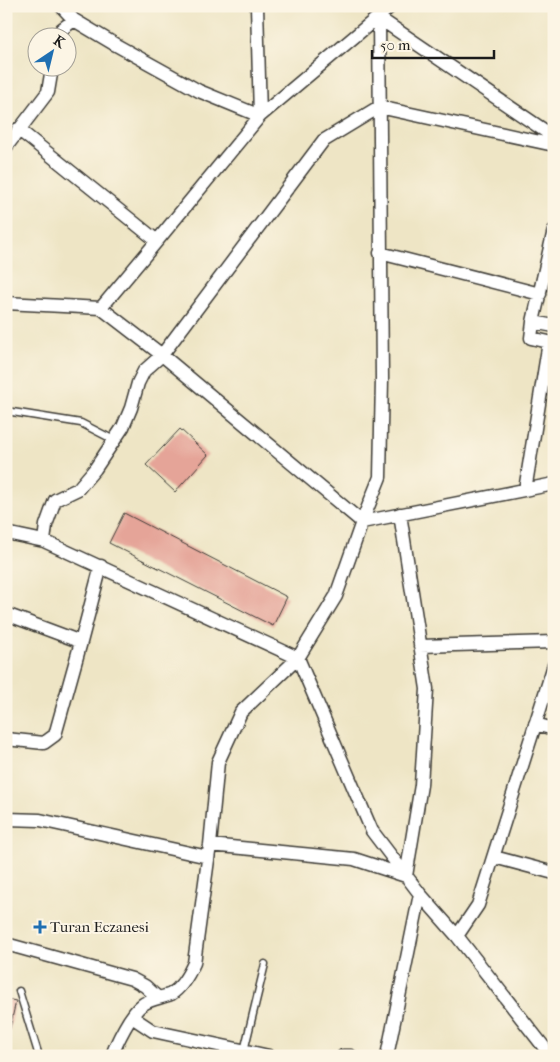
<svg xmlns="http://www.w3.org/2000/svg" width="560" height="1062" font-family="'IM FELL French Canon',serif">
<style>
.building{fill:#e5a498}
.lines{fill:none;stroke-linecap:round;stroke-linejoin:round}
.service-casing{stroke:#3c3a35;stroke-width:9}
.minor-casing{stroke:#3c3a35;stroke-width:15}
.service{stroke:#fff;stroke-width:6}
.minor{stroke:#fff;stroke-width:12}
.poi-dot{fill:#1f6fb2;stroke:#fcf5e5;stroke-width:2}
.labels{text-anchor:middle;stroke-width:4;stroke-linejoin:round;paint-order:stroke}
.poi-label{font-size:15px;fill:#1c1c1c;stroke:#fcf5e5;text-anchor:start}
</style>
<rect width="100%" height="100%" fill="#fcf5e5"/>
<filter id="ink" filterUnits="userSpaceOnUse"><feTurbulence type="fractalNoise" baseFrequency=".02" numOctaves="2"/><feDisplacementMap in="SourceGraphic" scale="10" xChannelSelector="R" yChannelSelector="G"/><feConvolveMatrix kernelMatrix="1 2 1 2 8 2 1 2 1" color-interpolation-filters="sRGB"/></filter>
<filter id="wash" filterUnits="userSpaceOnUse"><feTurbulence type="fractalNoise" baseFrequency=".0096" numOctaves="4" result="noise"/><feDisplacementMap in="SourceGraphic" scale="20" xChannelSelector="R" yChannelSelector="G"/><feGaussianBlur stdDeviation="1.12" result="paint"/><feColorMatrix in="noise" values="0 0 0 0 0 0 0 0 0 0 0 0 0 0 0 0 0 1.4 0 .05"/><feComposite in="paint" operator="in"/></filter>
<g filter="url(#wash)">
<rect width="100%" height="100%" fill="#eee5c5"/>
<g id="blocks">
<path class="building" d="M180,429l28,26 -33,37 -29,-27z
M124,513l163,84 -14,29 -164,-83z
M6,999l10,2 -9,40h-1z"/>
</g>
</g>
<g filter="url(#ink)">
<use href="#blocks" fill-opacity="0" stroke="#3c3a35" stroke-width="1"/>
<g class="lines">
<defs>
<path id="service" d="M6,411l75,12 33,17
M19,991l20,65
M244,1051l21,-87"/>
<path id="minor" d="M61,6l13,14 42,25 83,46 61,25
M257,6l3,110
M379,18l175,119
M57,38l5,-9 12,-9
M18,129l139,112 103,-125 131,-110
M6,147l42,-55 4,-24
M554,230l-21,92 21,4
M380,253l160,41
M6,303l95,5 61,47 200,167 192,-38
M101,308l56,-67
M525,490l24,-148 -18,-4 2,-16
M6,533l38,8 254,117 74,173 48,63 37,42 94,120
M44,541l2,-16 9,-25 23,-11 17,-20 28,-42 8,-19 7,-25 6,-12 18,-16 161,-214 56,-34 175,38
M6,614l75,28 20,-76
M420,646l134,-4
M535,724l19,5
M6,739l38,4 11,-8 26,-93
M6,819l34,1 168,37
M210,845l144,14 52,17 15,-91 6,-96 -27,-175
M494,857l60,16
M457,936l21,-31 76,-240
M6,944l126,35 13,7 12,11
M132,1017l21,14 116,25
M112,1056c4,-13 19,-43 30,-51 9,-7 20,-7 29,-11 10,-6 18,-20 23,-31l16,-118 8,-83 23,-50 57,-54 38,-62 26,-74 18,-45 2,-98 -3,-361
M343,1056h8
M387,1056l33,-162"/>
</defs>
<use href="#service" class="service-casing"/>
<use href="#minor" class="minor-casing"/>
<use href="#service" class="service"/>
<use href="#minor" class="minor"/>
</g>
</g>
<path class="poi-dot" d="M37.5 919.5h5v5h5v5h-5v5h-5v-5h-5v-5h5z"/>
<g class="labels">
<g class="poi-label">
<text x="50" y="932">Turan Eczanesi</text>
</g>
</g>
<rect width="560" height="1062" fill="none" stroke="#fcf5e5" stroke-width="25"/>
<g transform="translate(52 52) rotate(35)"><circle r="24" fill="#fcf5e5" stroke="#a29e95"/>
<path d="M0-4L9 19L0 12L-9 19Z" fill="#1f6fb2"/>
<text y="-8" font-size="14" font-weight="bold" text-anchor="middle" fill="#1c1c1c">K</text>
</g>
<path d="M372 50v8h122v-8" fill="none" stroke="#1c1c1c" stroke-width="2.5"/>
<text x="380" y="50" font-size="15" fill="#1c1c1c" stroke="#fcf5e5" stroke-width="4" paint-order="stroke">50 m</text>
</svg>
